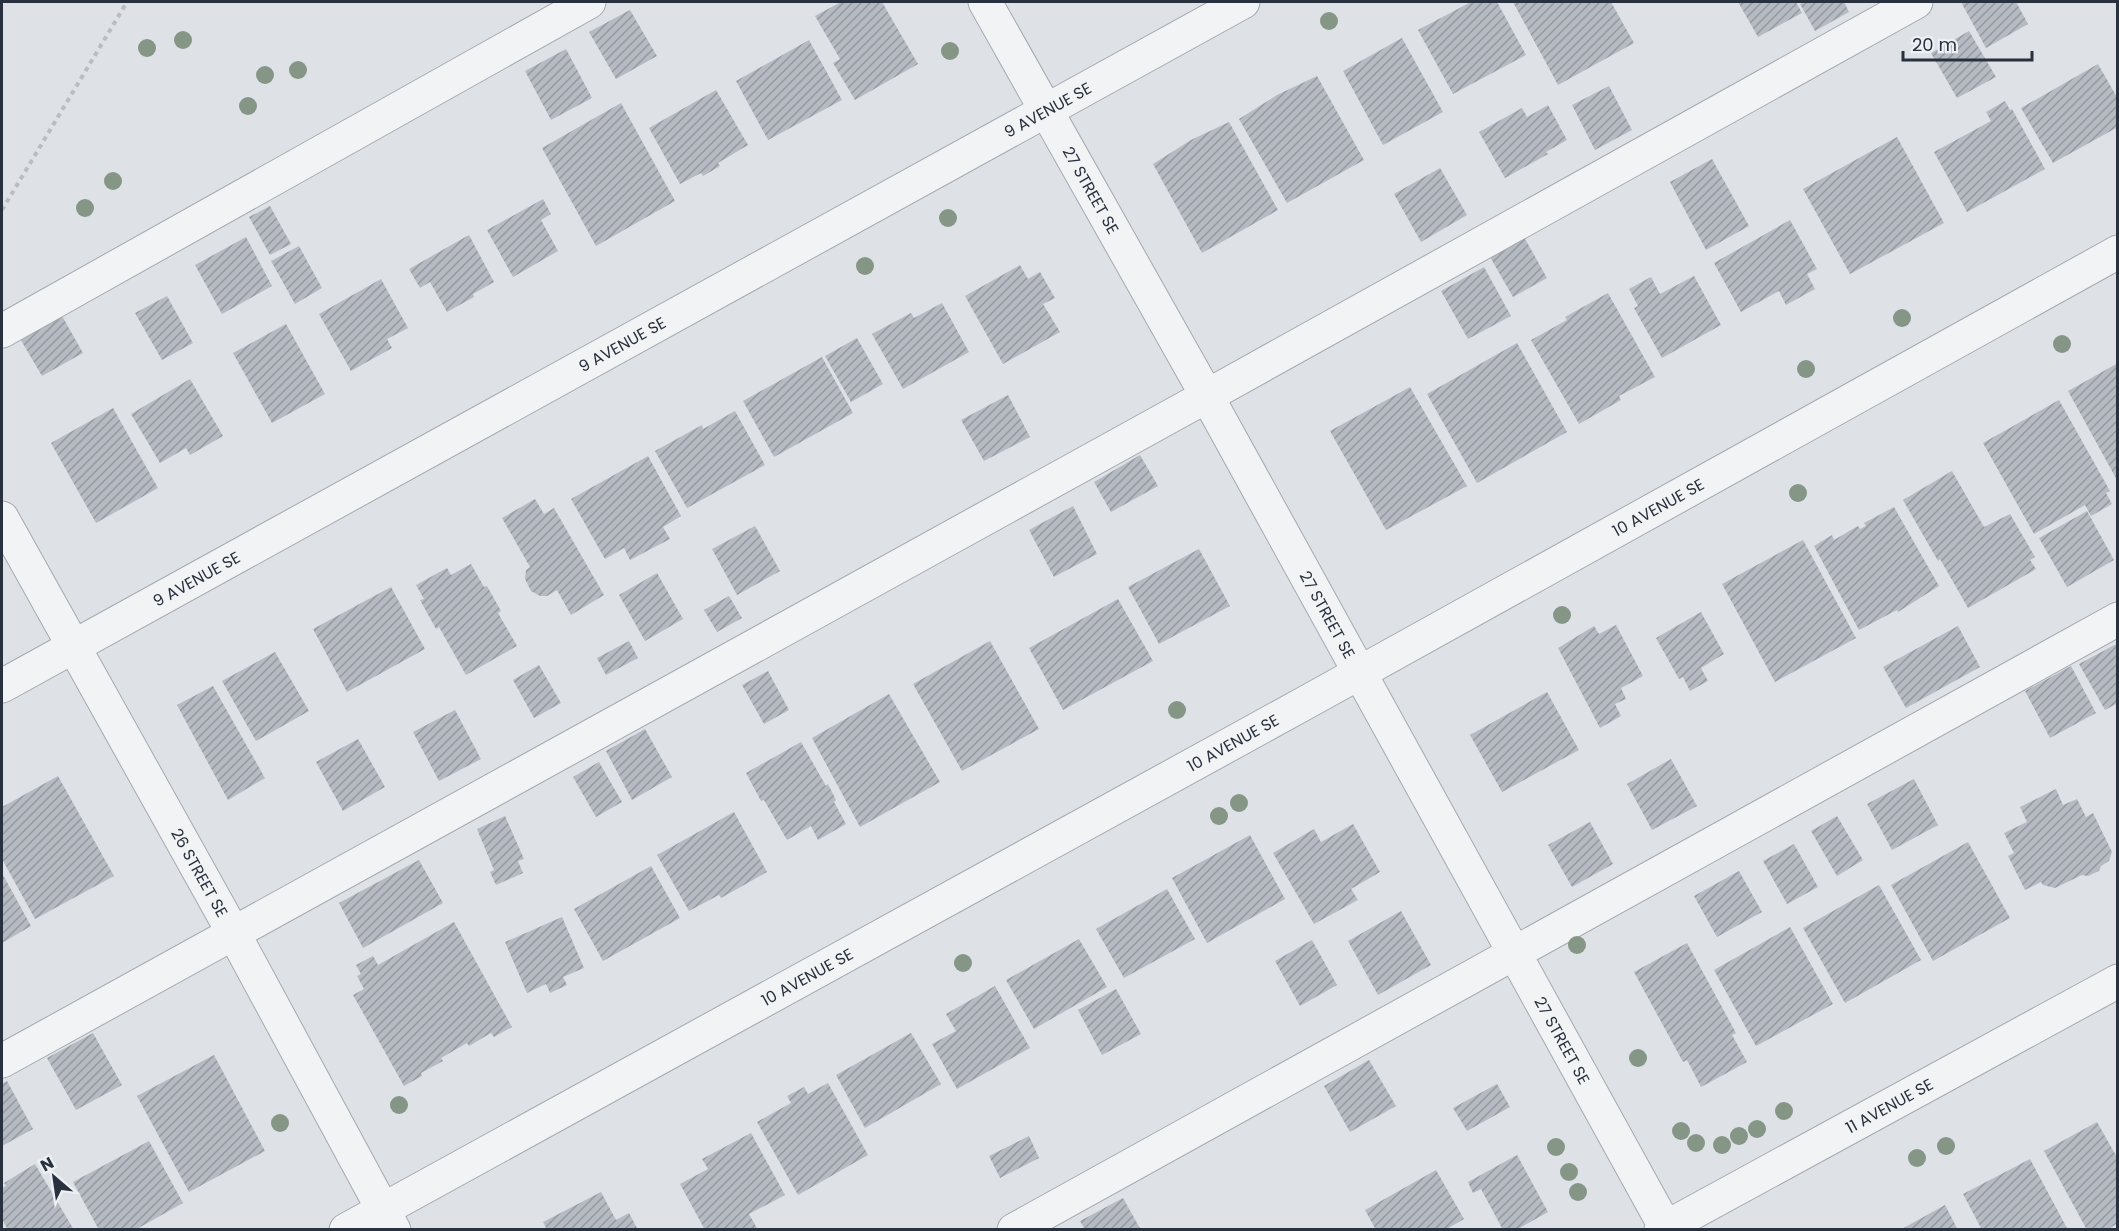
<svg xmlns="http://www.w3.org/2000/svg" width="2119" height="1231" font-family="Poppins,sans-serif">
<style>
.building{fill:url(#building-hatch)}
.lines{fill:none;stroke-linecap:round;stroke-linejoin:round}
.minor-casing{stroke:#a4a9b1;stroke-width:35}
.path{stroke:#b9bdc1;stroke-width:4;stroke-dasharray:4.5 4.5;stroke-linecap:butt}
.minor{stroke:#f1f3f5;stroke-width:33}
.tree{fill:#869686}
.labels{text-anchor:middle;stroke-width:4.5;stroke-linejoin:round;paint-order:stroke}
.street-label{font-size:16px;fill:#28313d;stroke:#edf1f5}
</style>
<defs>
<pattern id="building-hatch" width="6" height="6" patternUnits="userSpaceOnUse" patternTransform="scale(1.5)"><rect width="6" height="6" fill="#b6bbc3"/><path d="M-1 1l2-2M0 6l6-6M5 7l2-2" fill="none" stroke="#9499a0"/></pattern>
</defs>
<rect width="100%" height="100%" fill="#dee2e7"/>
<path class="building" d="M841,2h41l36,62 -63,36 -22,-37 7,-4 -25,-43z
M1471,2h26l29,53 -73,39 -35,-64z
M1513,2h98l23,41 -76,42z
M1738,2h58l6,11 -44,24z
M1804,2h40l5,10 -34,19 -15,-27z
M1961,2h55l12,22 -42,24z
M630,10l27,46 -41,23 -27,-47z
M1969,31l27,46 -39,21 -26,-45z
M1402,38l41,74 -60,33 -40,-74z
M809,40l33,60 -74,40 -32,-59z
M566,49l26,49 -41,22 -26,-49z
M2098,64l20,35v28l-65,36 -32,-55z
M1317,76l47,84 -77,43 -48,-84 38,-24z
M1609,86l23,44 -37,20 -23,-45z
M716,90l32,55 -30,18 2,3 -17,10 -2,-3 -21,11 -31,-56z
M2005,101l5,9 2,-1 33,60 -78,43 -33,-60 57,-31 -5,-9z
M621,103l54,98 -79,45 -54,-98z
M1548,105l19,35 -21,12 2,2 -43,24 -26,-46 43,-24 5,9z
M1229,122l49,88 -76,43 -49,-89 38,-24z
M1897,137l47,86 -94,51 -47,-85z
M1712,159l37,67 -43,24 -36,-68z
M1440,168l27,47 -46,27 -27,-48z
M543,199l8,15 -10,6 17,31 -45,26 -26,-47z
M270,206l21,38 -21,11 -21,-38z
M1790,220l27,49 -10,5 8,15 -29,16 -7,-14 -38,21 -27,-49z
M469,235l25,47 -21,12 1,3 -27,15 -17,-30 -10,6 -11,-19z
M246,237l26,49 -50,28 -27,-49z
M1524,237l23,41 -34,19 -23,-40z
M299,246l23,42 -27,16 -24,-43z
M1020,265l8,14 12,-7 15,26 -12,6 17,28 -57,32 -38,-68z
M1484,267l27,49 -43,23 -27,-48z
M1694,276l27,49 -59,33 -28,-50 4,-2 -9,-17 22,-12 9,17z
M381,279l27,49 -21,11 5,9 -41,23 -32,-57z
M1608,293l47,84 -36,19 2,4 -42,24 -48,-84 36,-20 -2,-3z
M167,296l26,47 -31,17 -27,-47z
M942,303l27,49 -66,37 -31,-55 39,-21 3,5z
M61,314l22,39 -41,23 -23,-39z
M286,324l39,70 -53,29 -39,-70z
M857,338l26,46 -32,18 -26,-46z
M1517,343l50,89 -90,51 -50,-89z
M822,357l31,56 -79,44 -31,-56z
M2118,363v119l-50,-91z
M190,379l33,57 -33,19 -4,-7 -26,15 -29,-49z
M1410,387l57,99 -81,44 -56,-99z
M1008,395l22,42 -46,24 -23,-41z
M2059,400l51,91 -4,2 6,11 -21,12 -6,-11 -51,29 -51,-91z
M113,408l45,80 -62,35 -45,-80z
M735,411l30,54 -78,43 -32,-57 47,-26 1,4z
M1140,455l18,31 -47,26 -17,-30z
M648,456l33,60 -18,11 7,12 -40,21 -6,-12 -19,11 -34,-60z
M1952,471l32,56 26,-13 25,43 -5,3 6,9 -68,39 -28,-49 -2,2 -35,-61z
M535,499l9,15 10,-6 50,87 -33,20 -14,-25 -10,6h-7l-9,-5 -6,-12 1,-9 4,-3 -28,-49z
M1073,506l24,48 -43,23 -25,-47z
M1894,507l45,79 -41,26 -1,-2 -38,20 -45,-84 18,-11 2,5 24,-14 2,3 6,-3 -2,-3z
M2087,511l27,49 -47,27 -28,-49z
M755,526l25,45 -43,24 -25,-46z
M1803,540l53,98 -81,44 -53,-98z
M1199,549l31,57 -71,38 -31,-57z
M471,564l13,23 3,-1 14,25 -3,2 19,33 -51,29 -27,-48 -3,2 -16,-29 4,-1 -8,-14 31,-17 4,7z
M657,573l26,46 -38,22 -26,-46z
M391,587l34,62 -78,43 -34,-63z
M729,596l13,22 -25,14 -13,-22z
M1118,599l35,62 -90,49 -34,-62z
M1701,612l23,42 -23,14 7,13 -18,10 -7,-14 -4,2 -23,-41z
M1616,625l27,51 -22,12 5,11 -11,5 6,12 -21,12 -42,-80 36,-22 5,8z
M1958,626l22,41 -74,41 -23,-41z
M629,641l9,17 -32,17 -9,-17z
M990,641l49,88 -77,42 -49,-87z
M2118,643v60l-13,7 -26,-46z
M275,652l34,59 -53,30 -34,-60z
M539,665l22,38 -27,15 -21,-38z
M2071,666l25,47 -46,25 -25,-47z
M768,671l21,39 -25,14 -22,-39z
M213,686l52,92 -37,22 -51,-95z
M1547,692l32,58 -77,42 -32,-57z
M889,694l51,88 -80,45 -48,-89z
M455,710l26,49 -42,22 -26,-49z
M645,729l27,48 -40,23 -26,-49z
M358,739l27,48 -42,24 -27,-49z
M801,742l25,44 2,-2 8,16 -2,2 12,22 -28,16 -7,-14 -24,14 -23,-40 -3,1 -15,-28z
M1671,759l26,47 -45,24 -25,-46z
M599,762l23,40 -26,15 -23,-40z
M58,776l56,100 -79,43 -33,-60v-52z
M1914,779l24,46 -46,25 -25,-46z
M2056,789l7,16 14,-6 9,18 7,-4 19,39 -3,9 -8,5 -2,5 -11,5 -6,-1 -27,13 -12,-3 -2,-3 -16,8 -17,-34 6,-3 -10,-20 23,-11 -7,-15z
M734,812l33,60 -46,26 -2,-3 -30,16 -32,-56z
M505,816l19,43 -6,2 5,12 -27,12 -6,-13 4,-2 -17,-41z
M1837,816l26,44 -26,16 -26,-45z
M1590,822l23,42 -41,23 -24,-42z
M1353,824l27,48 -29,17 7,11 -44,24 -41,-71 41,-24 7,13z
M1250,835l35,64 -78,44 -35,-65z
M1968,842l42,76 -77,43 -42,-76z
M1794,844l24,43 -31,17 -24,-43z
M419,860l24,43 -80,45 -24,-45z
M651,866l29,52 -77,43 -29,-52z
M1739,871l23,41 -45,25 -23,-41z
M2,873l29,53 -29,17z
M1879,885l42,75 -76,43 -42,-75z
M1167,889l28,50 -71,39 -28,-49z
M1401,911l30,54 -53,30 -30,-54z
M562,917l22,51 -21,9 4,8 -17,8 -4,-9 -19,9 -22,-51z
M454,922l58,105 -18,10 -3,-4 -22,13 -2,-3 -26,15 2,3 -22,12 1,3 -18,10 -51,-91 11,-6 -7,-13 4,-2 -5,-9 17,-9 5,9z
M1790,927l43,77 -77,42 -42,-76z
M1079,939l28,48 -73,42 -28,-49z
M1312,940l25,45 -37,21 -25,-45z
M1687,943l49,90 -4,2 15,27 -46,25 -14,-27 -4,2 -49,-90z
M995,986l35,62 -73,41 -25,-45 24,-13 -10,-17z
M1116,989l25,45 -39,21 -24,-45z
M93,1033l29,52 -46,25 -29,-52z
M911,1033l30,51 -76,44 -29,-53z
M214,1055l51,96 -76,41 -52,-96z
M1369,1060l27,46 -46,26 -26,-46z
M7,1081l26,48 -31,17v-62z
M828,1083l40,72 -70,40 -41,-73 34,-19 -4,-7 17,-9 4,7z
M1497,1084l13,23 -43,24 -14,-23z
M2097,1122l21,37v64l-11,7h-20l-43,-79z
M751,1133l34,62 -36,19 9,16h-53l-25,-46 28,-15 -6,-10z
M1029,1136l10,22 -39,20 -11,-22z
M149,1141l34,62 -48,27h-36l-26,-48z
M1517,1155l31,57 -32,18h-13l-22,-41 -8,4 -5,-11z
M2030,1159l38,71h-86l-19,-36z
M35,1164l39,66h-66l-6,-11v-31l4,-2 -2,-3z
M1436,1170l28,49 -19,11h-69l-11,-20z
M601,1192l15,28 13,-7 9,17h-91l-4,-8z
M1123,1198l18,32h-56l-5,-9z
M1945,1205l13,25h-58z"/>
<g class="lines">
<defs>
<g id="minor">
<path id="s1" d="M985,2l222,394 460,834"/>
<path d="M2,331l587,-329"/>
<path id="s2" d="M2,518l232,416 160,296"/>
<path id="s3" d="M2,686l1241,-684"/>
<path d="M2,1061l1205,-665 709,-394"/>
<path id="s4" d="M346,1230l959,-527 813,-451"/>
<path d="M1014,1230l1104,-611"/>
<path id="s5" d="M1661,1230l457,-249"/>
</g>
</defs>
<use href="#minor" class="minor-casing"/>
<path class="path" d="M2,210l125,-208"/>
<use href="#minor" class="minor"/>
</g>
<g class="tree">
<circle cx="1329" cy="21" r="9"/>
<circle cx="183" cy="40" r="9"/>
<circle cx="147" cy="48" r="9"/>
<circle cx="950" cy="51" r="9"/>
<circle cx="298" cy="70" r="9"/>
<circle cx="265" cy="75" r="9"/>
<circle cx="248" cy="106" r="9"/>
<circle cx="113" cy="181" r="9"/>
<circle cx="85" cy="208" r="9"/>
<circle cx="948" cy="218" r="9"/>
<circle cx="865" cy="266" r="9"/>
<circle cx="1902" cy="318" r="9"/>
<circle cx="2062" cy="344" r="9"/>
<circle cx="1806" cy="369" r="9"/>
<circle cx="1798" cy="493" r="9"/>
<circle cx="1562" cy="615" r="9"/>
<circle cx="1177" cy="710" r="9"/>
<circle cx="1239" cy="803" r="9"/>
<circle cx="1219" cy="816" r="9"/>
<circle cx="1577" cy="945" r="9"/>
<circle cx="963" cy="963" r="9"/>
<circle cx="1638" cy="1058" r="9"/>
<circle cx="399" cy="1105" r="9"/>
<circle cx="1784" cy="1111" r="9"/>
<circle cx="280" cy="1123" r="9"/>
<circle cx="1757" cy="1129" r="9"/>
<circle cx="1681" cy="1131" r="9"/>
<circle cx="1739" cy="1136" r="9"/>
<circle cx="1696" cy="1143" r="9"/>
<circle cx="1722" cy="1145" r="9"/>
<circle cx="1946" cy="1146" r="9"/>
<circle cx="1556" cy="1147" r="9"/>
<circle cx="1917" cy="1158" r="9"/>
<circle cx="1569" cy="1172" r="9"/>
<circle cx="1578" cy="1192" r="9"/>
</g>
<g class="labels">
<g class="street-label">
<text dy="6" stroke="none"><textPath href="#s3" startOffset="1194">9 AVENUE SE</textPath></text>
<text dy="6" stroke="none"><textPath href="#s1" startOffset="216">27 STREET SE</textPath></text>
<text dy="6" stroke="none"><textPath href="#s3" startOffset="708">9 AVENUE SE</textPath></text>
<text dy="6" stroke="none"><textPath href="#s4" startOffset="1498">10 AVENUE SE</textPath></text>
<text dy="6" stroke="none"><textPath href="#s3" startOffset="222">9 AVENUE SE</textPath></text>
<text dy="6" stroke="none"><textPath href="#s1" startOffset="702">27 STREET SE</textPath></text>
<text dy="6" stroke="none"><textPath href="#s4" startOffset="1012">10 AVENUE SE</textPath></text>
<text dy="6" stroke="none"><textPath href="#s2" startOffset="406">26 STREET SE</textPath></text>
<text dy="6" stroke="none"><textPath href="#s4" startOffset="526">10 AVENUE SE</textPath></text>
<text dy="6" stroke="none"><textPath href="#s1" startOffset="1188">27 STREET SE</textPath></text>
<text dy="6" stroke="none"><textPath href="#s5" startOffset="260">11 AVENUE SE</textPath></text>
</g>
</g>
<rect width="2119" height="1231" fill="none" stroke="#28313d" stroke-width="6"/>
<g transform="translate(54 1177) rotate(331)" stroke="#edf1f5" stroke-width="4.5" paint-order="stroke">
<path d="M0-4.5L10 22L0 15L-10 22Z" fill="#28313d"/>
<text y="-9" font-size="16" font-weight="bold" text-anchor="middle" fill="#28313d">N</text>
</g>
<path d="M1903 51v9h129v-9" fill="none" stroke="#28313d" stroke-width="3"/>
<text x="1912" y="51" font-size="18" fill="#28313d" stroke="#edf1f5" stroke-width="4.5" paint-order="stroke">20 m</text>
</svg>
